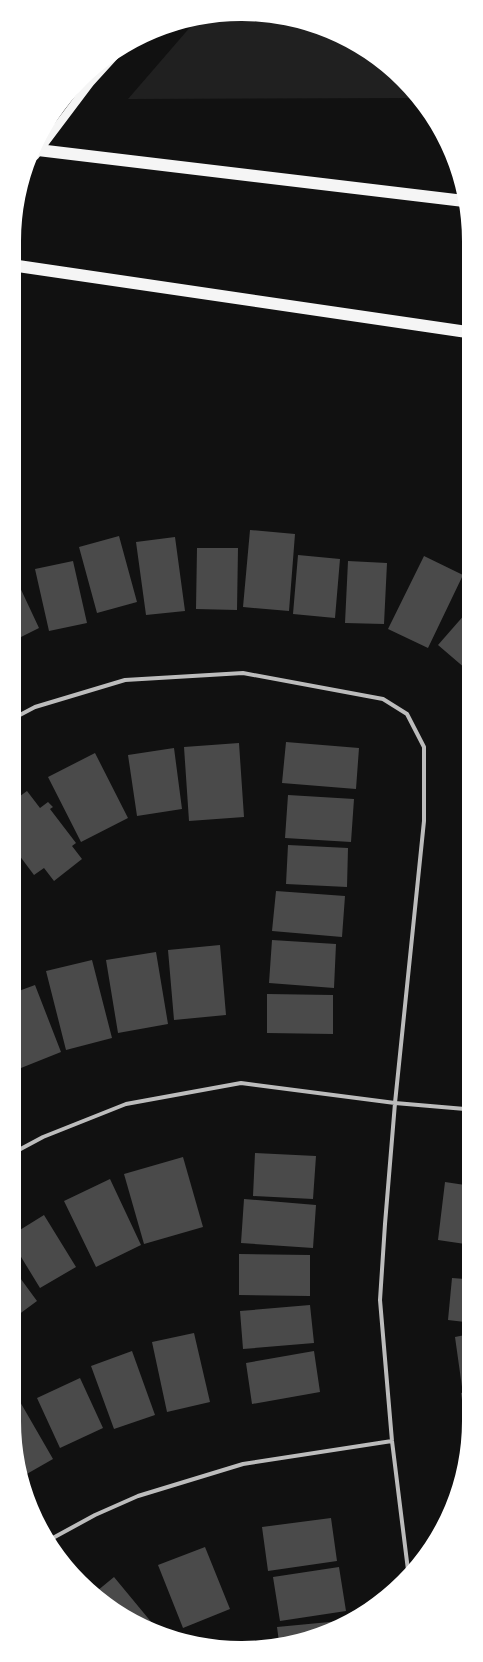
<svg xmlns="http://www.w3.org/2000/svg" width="483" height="1662" font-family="'PT Sans',sans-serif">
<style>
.green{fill:#202020}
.building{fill:#4a4a4a}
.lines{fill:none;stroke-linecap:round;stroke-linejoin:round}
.minor{stroke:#bcbcbc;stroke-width:4}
.secondary{stroke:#f5f5f5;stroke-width:8}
.motorway{stroke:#f5f5f5;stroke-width:12}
</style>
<rect width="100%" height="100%" fill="#111"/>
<path class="green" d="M198,18h88l69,26 57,47 5,7 -289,1z"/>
<path class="building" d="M250,530l45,4 -6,77 -46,-4z
M119,536l18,66 -40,11 -18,-66z
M175,537l10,74 -39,4 -10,-73z
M197,548h41l-1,62 -41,-1z
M298,555l42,4 -5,59 -42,-4z
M424,556l39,19 -35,73 -40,-19z
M73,561l14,62 -38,8 -14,-62z
M348,561l39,2 -3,61 -39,-1z
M17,581l22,47 -22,11z
M466,613v56l-28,-24z
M286,742l73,6 -3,41 -74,-6z
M239,743l5,74 -55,4 -5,-74z
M174,748l8,61 -45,7 -9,-61z
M95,753l33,65 -47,24 -33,-65z
M27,791l13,17 8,-6 5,5 -3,2 26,34 -4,3 10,13 -28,22 -10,-13 -10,7 -18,-24v-52z
M288,795l66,4 -3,43 -66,-4z
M288,845l60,3 -1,39 -61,-3z
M276,891l69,5 -3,41 -70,-6z
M272,940l64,4 -2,44 -65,-5z
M220,945l6,70 -52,5 -6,-70z
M156,952l12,72 -50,9 -12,-73z
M92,960l20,78 -46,12 -20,-79z
M35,985l26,67 -45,18v-78z
M267,994l66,1v39l-66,-1z
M464,1012h2l-1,33h-3z
M255,1153l61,3 -3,43 -60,-3z
M183,1157l20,70 -59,17 -20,-70z
M110,1179l31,66 -45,22 -32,-66z
M445,1182l20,3v59l-27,-4z
M244,1199l72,6 -3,43 -72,-5z
M44,1215l32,52 -36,21 -25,-41v-14z
M239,1254l71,1v41l-71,-1z
M15,1271l22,30 -23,17z
M452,1278l13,1v43l-17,-2z
M310,1305l4,38 -71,6 -3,-38z
M194,1333l16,69 -43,10 -15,-70z
M465,1335v51l-3,1 -7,-50z
M132,1351l23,64 -41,14 -23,-63z
M314,1351l6,41 -68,12 -6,-41z
M80,1378l23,50 -43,20 -23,-50z
M465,1392v22h-1l-3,-21z
M19,1400l34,59 -28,16 -11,-55v-17z
M331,1518l6,43 -69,10 -6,-44z
M205,1547l25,62 -47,19 -25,-63z
M339,1567l7,44 -66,10 -7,-44z
M114,1577l43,52 -16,-4 -44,-34z
M340,1621l-39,19 -22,2 -2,-15z"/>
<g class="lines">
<path class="minor" d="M16,717l19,-10 90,-27 118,-7 140,26 24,15 17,33v74l-29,282 -10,121 -5,76 12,141 16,129
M15,1152l28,-15 83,-33 115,-21 154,20 70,6
M51,1539l44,-24 43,-19 105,-32 149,-23"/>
<path class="secondary" d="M35,156l55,-73 30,-33"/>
<path class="motorway" d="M38,150l426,51
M18,266l449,66"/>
</g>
<path d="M0 0H483V1662H0ZM241 21H242A220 220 0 0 1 462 241V1421A220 220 0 0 1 242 1641H241A220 220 0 0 1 21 1421V241A220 220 0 0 1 241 21Z" fill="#fff" fill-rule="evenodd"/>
</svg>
